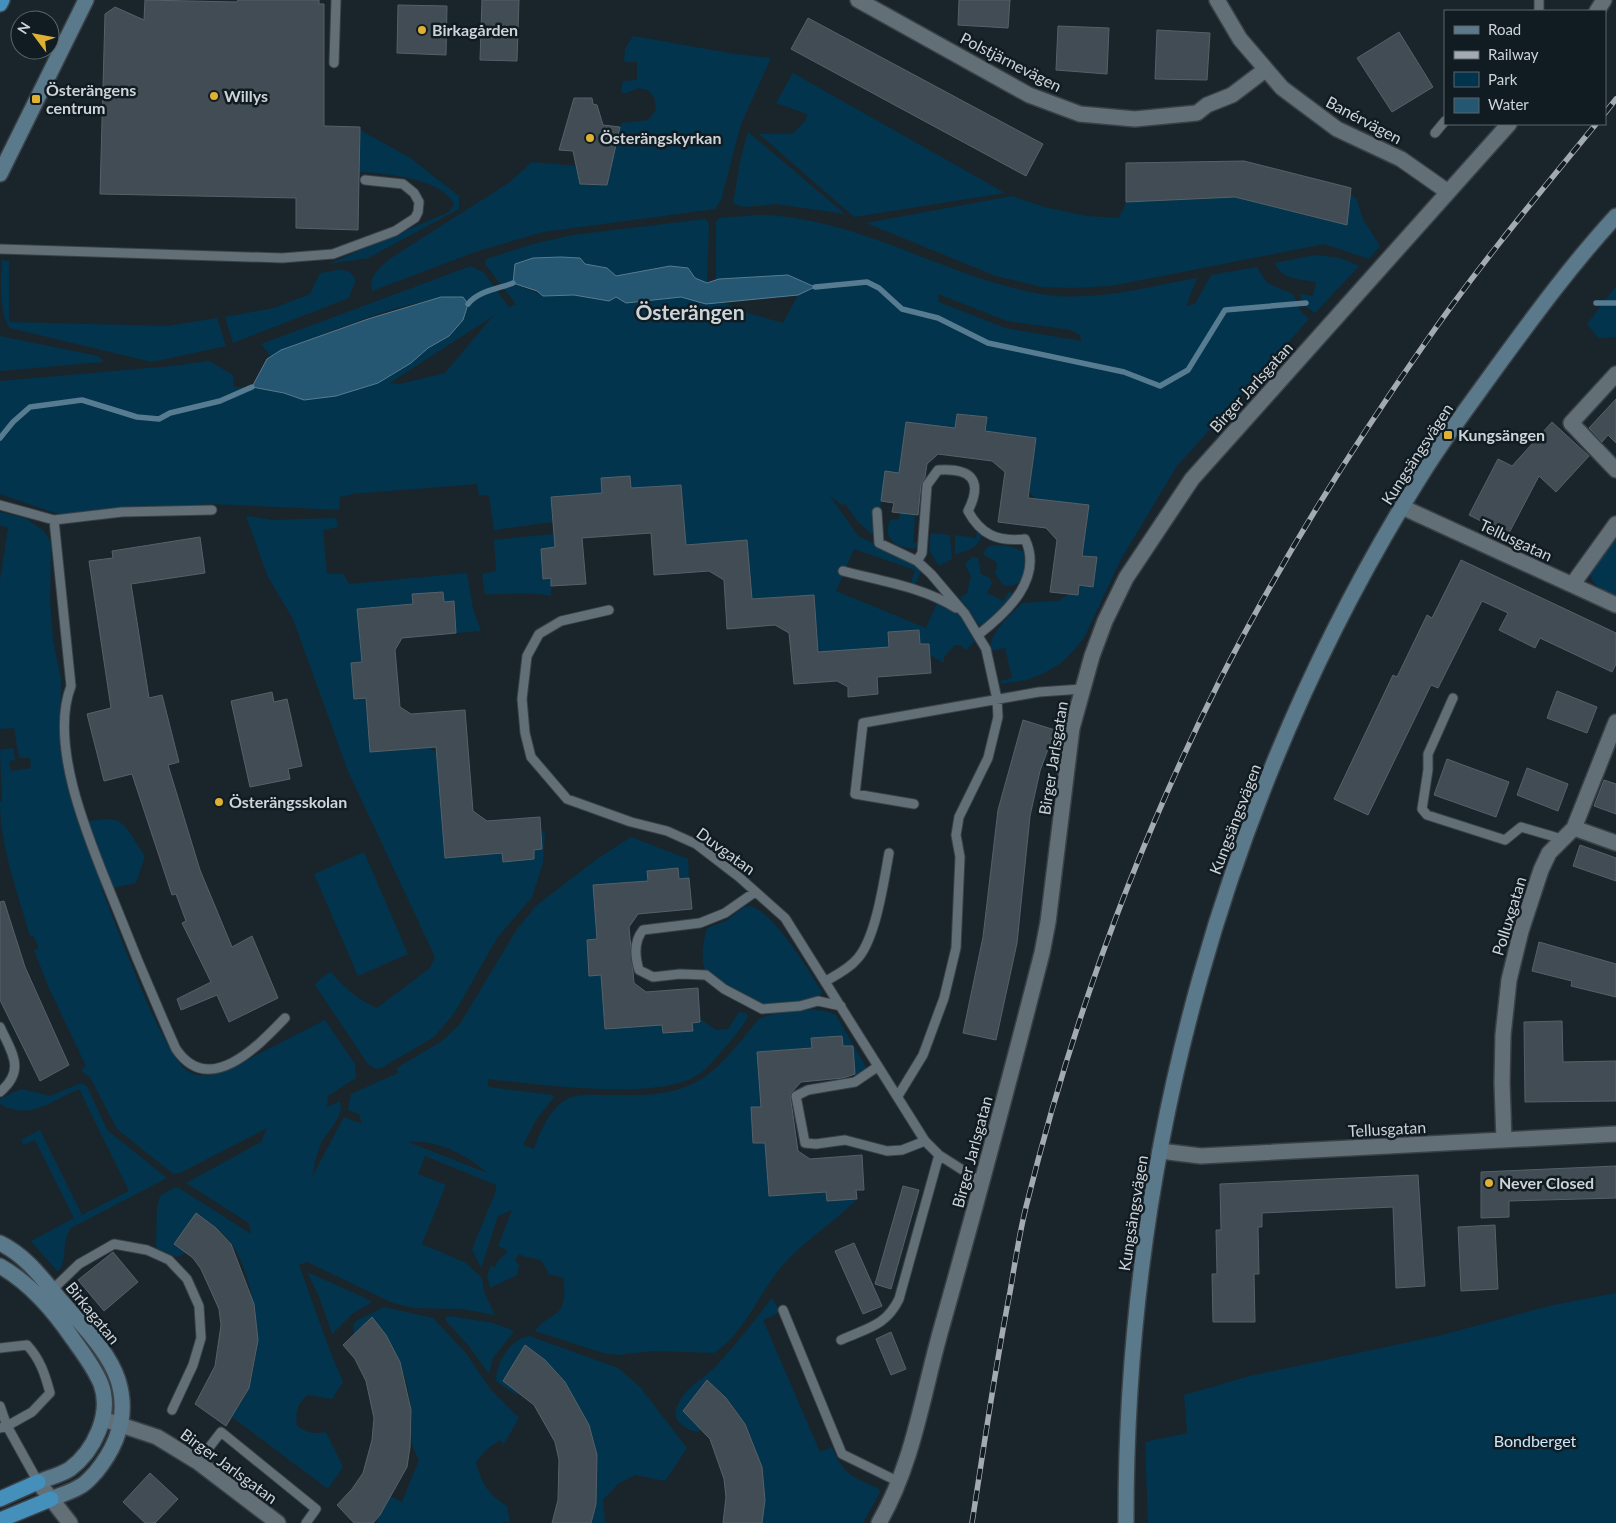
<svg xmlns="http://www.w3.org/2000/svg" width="1616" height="1523" font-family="Lato,sans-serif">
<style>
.green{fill:#03344d;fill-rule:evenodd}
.water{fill:#255672;stroke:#577c91}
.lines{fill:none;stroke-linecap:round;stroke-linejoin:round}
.stream{stroke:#577c91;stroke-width:5.5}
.building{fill:#414c54;stroke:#556168}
.lane-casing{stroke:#394147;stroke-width:11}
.street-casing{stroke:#394147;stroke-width:18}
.secondary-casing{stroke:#394147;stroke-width:18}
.highway-casing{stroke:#394147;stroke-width:18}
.lane{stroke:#636f77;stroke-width:9}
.street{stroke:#636f77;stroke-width:15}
.secondary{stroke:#5a798b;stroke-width:15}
.highway{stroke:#458fbb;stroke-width:15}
.rail-casing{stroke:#a3abb0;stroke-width:5.5}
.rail{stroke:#111b22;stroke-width:4;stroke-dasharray:11;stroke-linecap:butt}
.poi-dot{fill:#deb133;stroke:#111b22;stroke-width:2}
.labels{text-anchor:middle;stroke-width:5;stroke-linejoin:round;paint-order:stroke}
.poi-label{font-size:16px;font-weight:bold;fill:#cdd4d8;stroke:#111b22;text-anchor:start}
.street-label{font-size:16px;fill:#cdd4d8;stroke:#111b22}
.park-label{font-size:16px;fill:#cbe7fb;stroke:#111b22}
.district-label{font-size:21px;font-weight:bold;fill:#cdd4d8;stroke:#111b22}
</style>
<rect width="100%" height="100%" fill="#1a252b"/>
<path class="green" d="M633,36l102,18 36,4 -30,66 -20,76 -6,9 -172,23 -68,20 -103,39c-3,-16 7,-23 19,-33l119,-76 22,-20 44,4 4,18 27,1 13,-58 2,-4 26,-3 8,-10 -2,-13 -6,-7 -10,-2 -14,6 -3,-3 2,-10 14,-1v-18h-13l1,-13z
M793,73l212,120 -151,24 -95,-83h34l13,-14 1,-6 -31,-11z
M360,130l49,27 50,39v13l-91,49 -40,6 121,-52 5,-8c-12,-26 -70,-31 -95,-32z
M748,132l97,82 -69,-10 -31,3 -12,-3 7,-43z
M1350,194l6,4 7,21 17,27 -11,13 -45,-15 -213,42 -38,2 -31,-1 -46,-11 -130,-53 146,-27 32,11 42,9 33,2 7,-16 109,-5 111,28z
M758,215c100,2 183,60 277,78 53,11 111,-6 162,-15l-11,28 9,-2 16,-29 46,-8 10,16 26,11 7,16 9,9 -132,147 -56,93 -37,79 -11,13 -13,13 -16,9 -17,7 -26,4 -1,-3 12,-3 -7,-30 -15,3c-1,-19 20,-35 32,-48l36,-2 11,-7 8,1 2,-10 14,2 3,-29 -14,-2 7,-51 -53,-6 -7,-7 7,-54 -51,-7 1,-14 -29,-3 -2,14 -49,-6 -7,51 -14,-2 -8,62 -5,1 -13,-11 -14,-19 -3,1 -12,-9 28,40 62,29 2,4 -7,16 -4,-2 4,-13 -61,-21 -18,42 90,37 11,-25c17,6 37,18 38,38l-9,9 -6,-5h-5l-11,12v6l-14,-8 -1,-11h-9l-1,-14 -31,2 1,15 -65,5 -7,-4 -4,-53 -61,4 -5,-59 -61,5 -5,-60 -50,3 -1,-12 -29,2 1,15 -51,4 2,25 -59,8 -5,-35 -10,1 -2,-12 -125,10 -12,3 -1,13 -128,-6 -153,10 -58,-20v-113l172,-15 37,-5 24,14 1,12c25,0 47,5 70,13l107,-37 17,-15 21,-12 14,-16 5,-16 -5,-7c-53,-1 -131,35 -182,53l-10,7 -10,-13 210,-78 13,7 25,34 7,-3 -31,-40 1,-5 51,-16 36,-8 132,-16 3,2 1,6 -2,56 -52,-15 -21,6 -18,2 -9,-8 -22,-4 -5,-6c-22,-2 -43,-1 -64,6l-3,19 30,13 31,-1 35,6 7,-4 10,6 55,-6 25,7 18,-1 24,10 35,10 15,-28 16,-8 -27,-12 -71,5v-59l4,-3zM938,294l69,27 64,9 9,5 1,6 -76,-13 -66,-26zM493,316l-48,57 -45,11 -10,-1z
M1315,255l25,3 19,8 -44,47 -11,-8 -5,-11 14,2 3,-14c-15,-3 -35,-2 -41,-19z
M2,260l7,1v61l159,4 49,-8 9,28 -74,16 -142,-34c-10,-12 -10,-49 -8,-68z
M337,270c11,0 14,1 19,10l-7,18 -116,45 -8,-26 49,-9 36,-14 10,-21z
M1616,286v51l-18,1 -11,-14z
M0,336l98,20 6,6 -104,9z
M0,512l25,6 19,13 7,12 -1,56 3,42 8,38 -1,62 4,29 16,53c45,-9 40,-4 65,33l-9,27 -34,7c14,33 61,168 87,182 11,6 23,3 34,0l102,-52 30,44 1,14 -28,18 -1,11 13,-6c5,17 -15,31 -20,45 -4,10 -6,22 -8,31l32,-60 18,7 -3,-10 -11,-4 3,-16 49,-22 -3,-1v-3l45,-27 18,-17 57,-95 20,-24 60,-46 34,-22 57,22 1,19 -10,1 -1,-11 -31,3 1,10 -55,4 4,54 -10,1 2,36 12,-1 61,50 1,8 29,-2v-8l8,-1v-3l16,11 12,-1 11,-17 7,1 2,3c-5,11 -13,19 -20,28 -10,11 -19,24 -32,32 -41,25 -161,8 -209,3l2,8 63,8 2,2 -18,23 -13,25 11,4c6,-17 16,-41 33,-50 12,-6 28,-4 42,-4 26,0 53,2 79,-9 30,-12 50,-43 71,-67 21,-9 56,-14 77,-4l30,52v4l-11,6 -2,-31h-10l-1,-10 -31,2 1,10 -55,4 4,55 -10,1 2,35h12l5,53 56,-4 1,9 30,-2c-23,24 -53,41 -75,67 -23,27 -38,68 -68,87l-61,-2 -35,4 -15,-2 -68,-22c7,-12 25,-15 28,-28 2,-8 1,-17 1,-25l-16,-4c-6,-21 -14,-12 -29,-20l-4,6 4,5 -2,10 -27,13 -3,-12 4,-11 3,3 4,-7 10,-10 -10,-5 14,-36 -14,6 -17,52 -9,-19 24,-58v-6l-71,-29 -7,18 28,11 -24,59 44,19 16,15 2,14 11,23 -33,-6 -49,-1 -20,-5 -86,-41 -8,3 31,86 13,31 -11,17 -24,-4c-11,8 -13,17 -11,31 12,8 17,8 29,6l17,35 -15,22 -96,-72c5,-9 14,-20 17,-30 14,-41 7,-107 -18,-144 -9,-12 -22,-21 -35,-29l-10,39 -9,4 -21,-9 1,-41 3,-11 14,-8h5l72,46 -2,-11 -63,-40 75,-41 6,-14 -83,43 -7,3 -5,-1 -55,-44 -27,-52 -9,-6 5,-5 -37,-78 -15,-38 5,-2 -6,-13 -3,1c-12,-43 -30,-89 -30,-134h2l-2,-52 13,-2 2,12 -6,1 2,10 20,-3 -1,-10h-11l-5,-30 -14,1v-149l8,-52 -8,-3zM408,1142c25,-4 61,13 79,31z
M900,513l15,2 -2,28 7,-1 -5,6c-18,1 -33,-9 -25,-28l9,-1z
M246,516l27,4 63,-2 2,9 -15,3 4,44h16l6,10 118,-11 6,36 8,22 -25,2 -2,-31h-10l-1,-10 -31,2 1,10 -56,5 5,53 -8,37 12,-1 4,54 59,-5 8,7 8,104 57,-5 1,9 31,-3v-9l8,-1 -1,-19 4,3 -2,30 -11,34 -35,41 -42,74 -21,25 -51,30 -7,2 -8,-5 -53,-79 6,-7 10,-6c13,16 27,28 46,36l53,-40 5,-11 -87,-186 -55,-152 -25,-42z
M977,531l4,4c-1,13 -16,16 -26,20v-20l21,3z
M931,533l19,2 2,24 -13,7 -10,-16z
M554,534l1,13 -14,2 2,29h8v18c-22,-5 -44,-1 -66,-2l-3,-20 14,-3 -2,-31z
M1616,536v60c-13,-6 -24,-9 -26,-24z
M994,545c15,1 28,1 35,15 -4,15 -7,29 -26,25l-8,-12 2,-7 -1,-4 -13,-8 4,-7z
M972,557l6,1 3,16 9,4 2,5 -5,10 17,8 5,-10 4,3v3l-31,32 -22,-31 7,-5 4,-17 -6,-12z
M364,852l44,102 -50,22 -44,-102z
M750,906c23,5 59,65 72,86l-2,5c-18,5 -41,9 -60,6 -11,-2 -51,-25 -55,-34 -5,-8 -1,-32 2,-41l19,-7 18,-14z
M81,1083l6,3 20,44 60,48 -96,50c-11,14 -2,31 -13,44l-27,-31 43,-23 -39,-78 -12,5 -2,-5 19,-10 42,85 47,-24 -50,-102c-28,12 -49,32 -79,15v-5l21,-10 29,7z
M307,1272l58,26 7,4 -20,12 -20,20 -12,-35z
M1616,1293v230h-468l-3,-81 42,-9 -3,-38 66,-19 192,-41 111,-30z
M772,1298l8,14 -17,8 57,132 12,-5c11,28 21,30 47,42l1,3 -17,31h-101c7,-54 -11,-109 -55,-142l-24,30 18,18 -3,3c-10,-1 -25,-10 -22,-21 5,-22 26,-30 40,-45 20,-22 38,-44 56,-68z
M384,1307l49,11 32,34 26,38 28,28 -15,26 -4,-4 -14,10 -10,12c5,20 12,33 31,44l3,17 -6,-2 -2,2h-123l-3,-3 15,-23 11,5 17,-42c-13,-24 -6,-28 -8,-52 -4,-35 -17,-64 -39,-90l-18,16 -1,-9 3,-4z
M450,1316l43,7 21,8 -21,27 -4,16 -20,-28 -23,-25v-4z
M529,1336l89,32 22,19 47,61 -22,33 -30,-6 -17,9 -15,16 2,23h-14l-46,-163 -20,-15 -22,36 19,13h-7l-19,-13c0,-18 14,-42 33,-45z"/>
<path class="water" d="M561,257l19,1 5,6 22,4 9,8 54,-10 18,2 7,10 12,5 12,-4 69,-4 27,12 -17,8 -92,9 -25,-7 -55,6 -10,-6 -7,4 -35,-6 -31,1 -6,-5 -24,-8 2,-19 18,-6z
M441,297h22l5,7 -5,16 -14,16 -21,12 -17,15 -33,20 -42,13 -32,4 -20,-7 -32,-6 15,-28 14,-9 87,-31z"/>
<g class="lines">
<path class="stream" d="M815,287l52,-5 12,6 23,21 36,9 50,25 136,29 36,14 28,-16 37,-60 81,-7
M1596,303h20
M468,304c10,-13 30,-15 45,-21
M0,438l13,-16 17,-15 52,-7 55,17 22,2 11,-6 50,-12 32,-14"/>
</g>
<path class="building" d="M145,0l92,2 1,-2h81v4h5v122l36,1 -2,103 -62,-2v-30l-196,-4 5,-180 10,-7 29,13z
M482,0h37l-2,61 -37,-1z
M959,0h51l-2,28 -50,-3z
M398,5l49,1 -1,49 -49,-2z
M808,18l235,126 -17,32 -235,-127z
M1058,26l51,2 -2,46 -51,-4z
M1157,30l53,3 -3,47 -52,-1z
M1399,32l34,55 -41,25 -35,-54z
M574,98h18l1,6 4,1 6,20 17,2 -13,58 -27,-1 -7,-33 -14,-1z
M1244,161l107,27 -4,37 -112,-28 -109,5v-39z
M1616,399v44l-8,-8 -6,7 -13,-14z
M957,414l30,3 -2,14 51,7 -8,60 61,7 -7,51 15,1 -4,30 -14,-2 -1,10 -28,-3 7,-52 -11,-12 -48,-6 7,-50 -13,-11 -54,-7 -11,10 -2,13 -4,8 -3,30 -26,-3 2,-9 -13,-2 4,-30 14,2 7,-51 49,6z
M1552,422l37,34 -33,36 -17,-16 -31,59 -39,-20 29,-56 14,7z
M630,476l1,12 50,-3 5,60 61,-5 5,59 62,-4 4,57 71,-5 -1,-15 31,-2 1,14h9l2,29 -54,4 1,17 -30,3v-10l-11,-6 -43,3 -5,-51 -14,-8 -48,4 -3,-49 -15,-9 -55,4 -3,-42 -69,5 4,46 -35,2v-8l-8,1 -2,-30 14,-2 -4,-50 51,-4 -1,-15z
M200,537l5,36 -74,11 18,114 13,-3 17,67 -11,3 32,105 32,77 20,-11 26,62 -49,24 -12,-27 -36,15 -4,-11 34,-17 -29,-59 4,-2 -10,-27 -4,1 -40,-121 -28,7 -17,-67 24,-6 -22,-147 24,-3 -1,-7z
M1461,560l155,73v31l-4,8 -72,-34 -5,10 -36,-18 9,-17 -26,-12 -44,87 -7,-3 -63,130 -34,-16 59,-124 4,2 30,-62 5,3z
M443,592l1,10 10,-1 2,32 -54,5 -7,12 5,57 11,7 54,-4 8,101 14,10 53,-4 2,32 -8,1v9l-31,3 -1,-9 -57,5 -9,-111 -66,5 -4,-54 -12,1 -3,-36 11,-1 -5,-53 56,-5 -1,-10z
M1557,691l40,16 -10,26 -40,-15z
M272,692l2,10 13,-3 15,67 -14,3 2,10 -40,8 -19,-86z
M1023,720l32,10 -15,41 -10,45 -13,127 -21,97 -33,-7 20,-96 15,-127z
M1447,759l62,23 -13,35 -62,-22z
M1527,768l41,16 -10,27 -41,-16z
M1604,780l12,4v30l-22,-8z
M1580,845l36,13v23l-43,-15z
M678,868l1,11 10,-1 3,31 -54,5 -9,13 5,56 12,9 52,-4 2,34 -8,1 1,8 -30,2 -1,-8 -57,4 -4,-54 -12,1 -2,-36 10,-1 -4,-54 55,-4 -1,-10z
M4,901l21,66 44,98 -29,16 -40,-81v-98z
M1539,942l77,22v33l-45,-11 1,-5 -40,-10z
M1562,1021l1,41 53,-1v40l-91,1 -1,-80z
M842,1036l1,10h10l2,28 -12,4 -42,4 -11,12 8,57 12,8 52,-4 2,35h-8l1,9 -30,2 -1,-9 -57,4 -4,-53h-12l-2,-36h10l-4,-55 55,-4 -1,-10z
M1616,1166v32l-107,3v16l-28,1v-46z
M1418,1175l7,111 -29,2 -3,-81 -131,6v14h-4l1,47h-5l1,48h-42l-1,-48h5l-1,-44h5l-1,-46z
M903,1186l16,4 -28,99 -16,-5z
M196,1213l20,15 15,16 23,60 4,36 -9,48 -23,38 -31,-22 20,-38 6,-41 -2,-16 -18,-40 -8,-11 -19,-14z
M1495,1225l3,64 -37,2 -3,-64z
M854,1243l28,63 -19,8 -28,-63z
M113,1252l25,30 -34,29 -26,-31z
M372,1317l14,18 14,27 11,48 -1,37 -3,20 -27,48 -7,8h-19l-17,-18 15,-16 11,-16 9,-33 2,-22 -8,-37 -11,-22 -12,-14z
M891,1332l15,37 -15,6 -15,-36z
M525,1345l20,15 20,22 24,43 8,30 -1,49 -5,19h-39l6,-23 1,-40 -4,-18 -21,-37 -31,-24z
M707,1380l19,18 19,26 17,43 3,33 -3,23h-39l3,-26 -2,-18 -14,-40 -27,-28z
M150,1473l28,26 -23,24h-10l-22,-21z"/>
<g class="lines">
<defs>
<path id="lane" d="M1539,11v-11
M334,63l2,-63
M1435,133l10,-12
M0,249l282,9 51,-4 62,-23 20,-13 3,-6 1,-10 -5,-9 -11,-9 -38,-4
M0,505l54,15 68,-8 90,-2
M877,512l2,31 38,18 14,13 34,40 21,35 11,50 1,18 -10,41 -29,59 -3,18 4,22 -4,91 -12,50 -21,57 -25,41
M54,520l17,166c-23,60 19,156 42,213 20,51 41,101 63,150 33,49 82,-3 109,-31
M917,561l5,-8 5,-68 11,-15c32,-2 46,9 30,41 13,24 30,31 57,28 19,40 -19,74 -47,96
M843,571c38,10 80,16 113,37
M609,610l-48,11 -22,13 -12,22 -5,43 3,34 6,24 36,42 64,23 36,9 29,13 43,33 46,41 140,223 14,14 44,28
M1453,698l-25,56v16l-6,39 5,6 78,25 16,-13 41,12
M914,804l-59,-10 8,-71 176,-31 43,-3
M755,892l-30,21 -25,10 -57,7c-9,11 -8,27 -4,40l14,7 27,-3 26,1 18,14 38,20 38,-3 18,-5 23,5
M826,981c12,-7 24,-13 32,-23 18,-21 26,-77 31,-105
M0,1027c12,26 26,43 0,65
M877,1067l-22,15 -47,8 -12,6 9,47 11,1 29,-4 42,11 15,-1 23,-9
M50,1292l29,-28 35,-20 33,6 22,10 18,19 12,27 2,32 -8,27 -21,45
M783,1310l59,144 57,28
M841,1340c26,-12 45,-14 58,-41l40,-144
M0,1348l27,-3c13,14 18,29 23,48l-18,19 -25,14 -7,-20
M0,1428l7,-2 31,56
M198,1462l23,-30 95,77 -10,14"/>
<path id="street" d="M858,0l171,95 51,19 55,5 62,-6 10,-8 25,-10 33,-25
M1217,0l23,39 42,49 55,41 64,30 47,33
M1597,11l7,-11
M1616,374l-45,49 45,47
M1402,507l214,98
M1572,585l44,-61
M1574,828l42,15
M1504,1140l-2,-57 1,-48 6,-55 12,-49 20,-61 8,-17 25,-25 42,-106
M1160,1151l41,5 415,-22
M103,1419l54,18 41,25 80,61
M38,1482l32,41
M879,1523c35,-61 44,-131 63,-197 35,-124 68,-248 100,-373l6,-31 24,-194 20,-72 13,-35 21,-43 66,-99 317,-355"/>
<path id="secondary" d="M0,174l86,-174
M0,1243c27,13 44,38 63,60 19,22 46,49 55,77 11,35 0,65 -22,92 -5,5 -10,12 -17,15 -8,5 -19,8 -28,12
M0,1266c30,17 54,45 73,73 10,14 21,28 28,45 11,30 -7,67 -31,85 -9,6 -22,9 -32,13
M1126,1523c-1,-368 100,-736 296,-1049 23,-37 49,-71 74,-106 38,-52 76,-104 120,-152"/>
<path id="highway" d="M0,4l2,-4
M0,1499l38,-17
M0,1520l51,-21"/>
</defs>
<use href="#lane" class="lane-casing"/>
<use href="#street" class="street-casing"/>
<use href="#secondary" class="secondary-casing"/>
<use href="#highway" class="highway-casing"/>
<use href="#lane" class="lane"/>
<use href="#street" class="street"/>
<use href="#secondary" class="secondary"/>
<use href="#highway" class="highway"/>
<defs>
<path id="rail" d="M1605,113l11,-14
M972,1523c12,-77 23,-155 38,-231 5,-29 9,-57 16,-85 45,-182 110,-360 194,-527 59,-116 129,-228 203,-334 53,-77 114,-150 173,-222"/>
</defs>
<use href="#rail" class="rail-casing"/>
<use href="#rail" class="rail"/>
</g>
<g class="poi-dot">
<circle cx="422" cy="30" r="5"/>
<circle cx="214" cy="96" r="5"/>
<rect x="31" y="94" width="10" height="10" rx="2.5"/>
<circle cx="590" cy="138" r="5"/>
<rect x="1443" y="430" width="10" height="10" rx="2.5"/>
<circle cx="219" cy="802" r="5"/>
<circle cx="1489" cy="1183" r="5"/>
</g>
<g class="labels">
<g class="poi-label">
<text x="432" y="36">Birkagården</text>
<text x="46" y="96">Österängens<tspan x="46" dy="18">centrum</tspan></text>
<text x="224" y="102">Willys</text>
<text x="600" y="144">Österängskyrkan</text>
<text x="1458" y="441">Kungsängen</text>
<text x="229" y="808">Österängsskolan</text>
<text x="1499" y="1189">Never Closed</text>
</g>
<g class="street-label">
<text transform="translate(1011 62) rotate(27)" y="6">Polstjärnevägen</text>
<text transform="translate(1364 120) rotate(28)" y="6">Banérvägen</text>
<text transform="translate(1251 387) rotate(-48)" y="6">Birger Jarlsgatan</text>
<text transform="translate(1417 454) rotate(-57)" y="6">Kungsängsvägen</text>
<text transform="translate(1516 540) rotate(25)" y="6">Tellusgatan</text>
<text transform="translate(1053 758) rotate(-81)" y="6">Birger Jarlsgatan</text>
<text transform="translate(1235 819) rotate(-69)" y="6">Kungsängsvägen</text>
<text transform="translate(726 851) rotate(36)" y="6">Duvgatan</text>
<text transform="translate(1509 916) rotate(-73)" y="6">Polluxgatan</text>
<text transform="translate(1387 1129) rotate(-3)" y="6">Tellusgatan</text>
<text transform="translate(972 1152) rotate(-75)" y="6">Birger Jarlsgatan</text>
<text transform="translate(1133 1213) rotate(-81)" y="6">Kungsängsvägen</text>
<text transform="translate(93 1313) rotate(51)" y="6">Birkagatan</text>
<text transform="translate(229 1466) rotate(36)" y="6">Birger Jarlsgatan</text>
</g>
<g class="park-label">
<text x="1535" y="1447">Bondberget</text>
</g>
<g class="district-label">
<text x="690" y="320">Österängen</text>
</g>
</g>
<rect x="1444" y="10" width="162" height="115" fill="#111b22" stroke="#5c656b"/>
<rect x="1454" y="26" width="25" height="8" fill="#5a798b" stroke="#5c656b"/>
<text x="1488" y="35" font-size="15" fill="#cdd4d8">Road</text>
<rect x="1454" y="51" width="25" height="8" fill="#a3abb0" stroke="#5c656b"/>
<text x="1488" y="60" font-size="15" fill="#cdd4d8">Railway</text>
<rect x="1454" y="72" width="25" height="15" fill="#03344d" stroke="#5c656b"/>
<text x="1488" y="85" font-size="15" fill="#cdd4d8">Park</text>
<rect x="1454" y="98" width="25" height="15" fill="#255672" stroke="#5c656b"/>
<text x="1488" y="110" font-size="15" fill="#cdd4d8">Water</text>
<g transform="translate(35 35) rotate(302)"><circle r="24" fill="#111b22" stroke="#5c656b"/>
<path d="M0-4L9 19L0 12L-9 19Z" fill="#deb133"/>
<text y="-8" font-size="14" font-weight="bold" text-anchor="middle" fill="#cdd4d8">N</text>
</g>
</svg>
